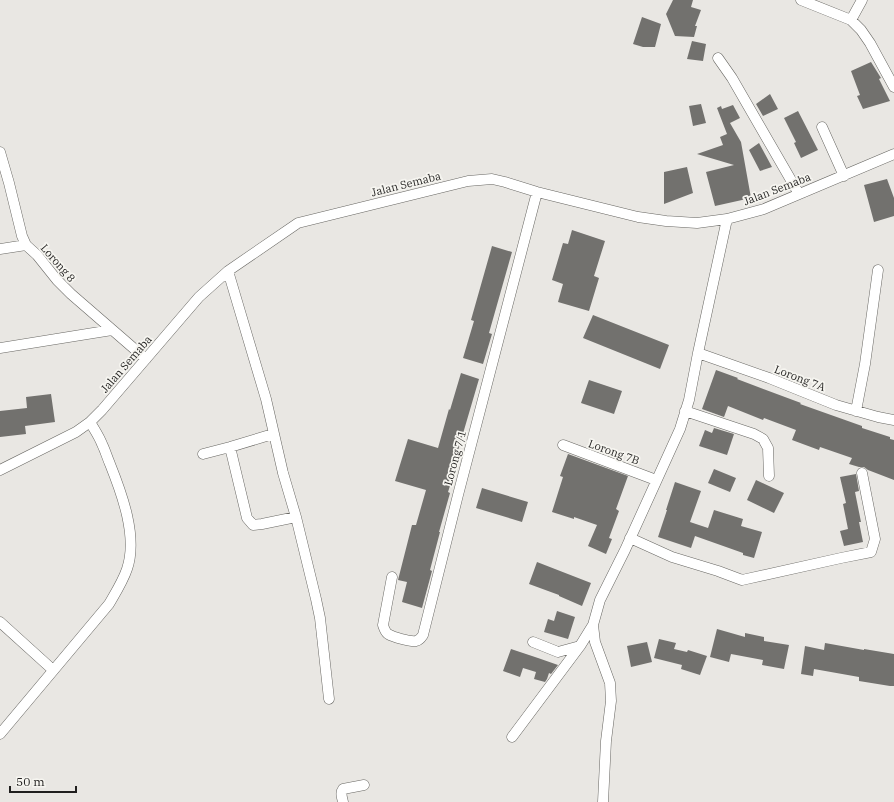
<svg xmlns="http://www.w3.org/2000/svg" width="894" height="802" font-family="'IBM Plex Serif',serif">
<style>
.building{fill:#72716e}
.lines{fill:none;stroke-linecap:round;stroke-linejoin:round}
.minor-casing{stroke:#686763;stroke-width:11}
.minor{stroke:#fff;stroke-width:10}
.labels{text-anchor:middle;stroke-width:3.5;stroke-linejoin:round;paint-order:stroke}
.street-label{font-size:11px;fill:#201f1e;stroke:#f6f5f0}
</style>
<rect width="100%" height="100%" fill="#e9e7e3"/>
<path class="building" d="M673,0h20l-2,7 10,3 -6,16h2l-3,11 -19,-1 -9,-22z
M642,17l19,7 -6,23h-12l-10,-3z
M692,41l14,3 -3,17 -16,-2z
M871,62l10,16 -2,1 11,22 -27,8 -6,-13 3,-1 -9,-24z
M770,94l8,15 -15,7 -7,-12z
M701,104l5,19 -13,3 -4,-20z
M733,105l7,13 -10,5 11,19 10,56 -36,8 -9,-34 28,-7 -37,-11 26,-9 -3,-8 7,-3 -10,-26 4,-2 1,3z
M798,111l20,39 -17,8 -7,-15 2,-1 -12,-24z
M759,143l13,24 -12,4 -11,-21z
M687,167l6,26 -29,11v-32z
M887,179l7,19v18l-20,6 -10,-37z
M572,230l33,11 -11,35 5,2 -10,33 -31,-9 5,-18 -11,-4 11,-37 5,1z
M492,246l20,6 -23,81 3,1 -9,30 -20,-6 11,-37 -3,-1z
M593,315l76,30 -9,24 -77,-31z
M716,370l22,8 -1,1 64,24 -1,1 62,22v2l28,9v2l4,1v40l-26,-10 -4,-3h-5l-10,-3 3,-6 -32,-11 -1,3 -27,-10 4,-10 -32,-12 -1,2 -35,-14 -4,11 -22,-8z
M461,373l18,6 -22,75 3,1 -12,37 2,1 -11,39h1l-10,38 2,1 -10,37 -20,-6 5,-20 -9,-2 14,-55h4l10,-35 -31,-9 13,-42 30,9 11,-39 1,1z
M589,380l33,11 -8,23 -33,-11z
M51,394l4,28 -30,4 1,8 -26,3v-26l27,-3 -1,-11z
M714,428l20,6 -7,21 -28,-9 6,-16 7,3z
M568,454l60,22 -12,33 3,2 -10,27 3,1 -6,15 -18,-8 9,-21 -23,-8v2l-22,-7 11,-35 -3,-1z
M714,469l22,9 -6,14 -22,-9z
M856,474l3,17 -4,1 6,30h-2l4,20 -19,4 -4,-15 8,-2 -5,-25 3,-1 -6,-26z
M756,480l28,13 -10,20 -27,-13z
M675,482l26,9 -11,31 18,6 6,-18 29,9 -2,7 21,6 -8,26 -11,-3v-2l-48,-17 -4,12 -33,-11 9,-27h-1z
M482,488l46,14 -6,20 -46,-14z
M537,562l54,21 -9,23 -23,-10v-1l-30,-11z
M557,611l18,6 -7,22 -24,-7 4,-13 6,2z
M717,629l28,8v-4l19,4v4l25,4 -5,24 -22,-4 1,-5 -32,-6 -2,8 -19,-5z
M659,639l17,4 -2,6 13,3 1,-2 19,6 -7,19 -19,-6 1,-4 -28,-7z
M647,642l5,20 -21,5 -4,-21z
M825,643l39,7v-1l30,5v32h-4l-31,-5v-4l-45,-8 -1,7 -12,-2 4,-28 19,4z
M511,649l27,9 20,7 -7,9 -2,-1 -2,6 -2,3 -11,-3 2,-7 -13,-4 -3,9 -17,-6z"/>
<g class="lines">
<defs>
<path id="minor" d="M801,0l50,20 10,10 9,13 24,44
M851,20l11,-20
M718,58l14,20 67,116
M822,127l22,49
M0,152l9,31 13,53 4,9 11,10 20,25 14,14 75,65
M0,249l26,-4
M228,271l38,128 17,74 13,44 20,82 4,19 9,81
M0,348l112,-18
M698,353l71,25 67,27 42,12 16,3
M685,411l69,23 9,5 5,9 1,28
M856,411l9,-47 13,-94
M563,445l93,35
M230,447l17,71 6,7 9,-1 34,-7
M203,454l27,-7 43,-13
M0,470l76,-38 14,-10 12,-12 97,-113 29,-26 70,-48 170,-42 24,-2 13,3 32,10 101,25 28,4 31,2 30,-4 37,-10 130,-55
M630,538l42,19 46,14 24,9 99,-22 30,-6 4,-13 -13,-66
M392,577l-9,48c1,3 2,7 5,9 5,3 22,8 28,7 4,-1 5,-3 7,-6l35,-140 79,-303
M0,622l53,48
M533,642l25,10 22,-6
M0,734l109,-130c7,-12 14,-23 18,-35 11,-32 -5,-75 -17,-105 -3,-7 -5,-14 -8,-20 -3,-8 -8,-15 -12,-22
M512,737l68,-91 13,-21
M343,802c-1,-5 -3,-9 0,-13l21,-4
M603,802l3,-61 5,-40 -1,-18 -15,-41 -2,-17 7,-25 25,-50 55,-121 9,-29 9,-47 29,-134"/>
</defs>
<use href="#minor" class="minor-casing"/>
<use href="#minor" class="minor"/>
</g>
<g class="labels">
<g class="street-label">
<text transform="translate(406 184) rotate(-14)" y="4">Jalan Semaba</text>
<text transform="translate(777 189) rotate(-21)" y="4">Jalan Semaba</text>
<text transform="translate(58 263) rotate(49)" y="4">Lorong 8</text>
<text transform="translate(126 364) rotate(-49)" y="4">Jalan Semaba</text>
<text transform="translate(800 378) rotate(21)" y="4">Lorong 7A</text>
<text transform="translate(614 452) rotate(20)" y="4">Lorong 7B</text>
<text transform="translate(455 458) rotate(-75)" y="4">Lorong 7/1</text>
</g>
</g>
<path d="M10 786v6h66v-6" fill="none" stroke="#201f1e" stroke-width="2"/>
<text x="16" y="786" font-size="12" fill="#201f1e" stroke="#f6f5f0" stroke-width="3" paint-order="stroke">50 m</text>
</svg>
